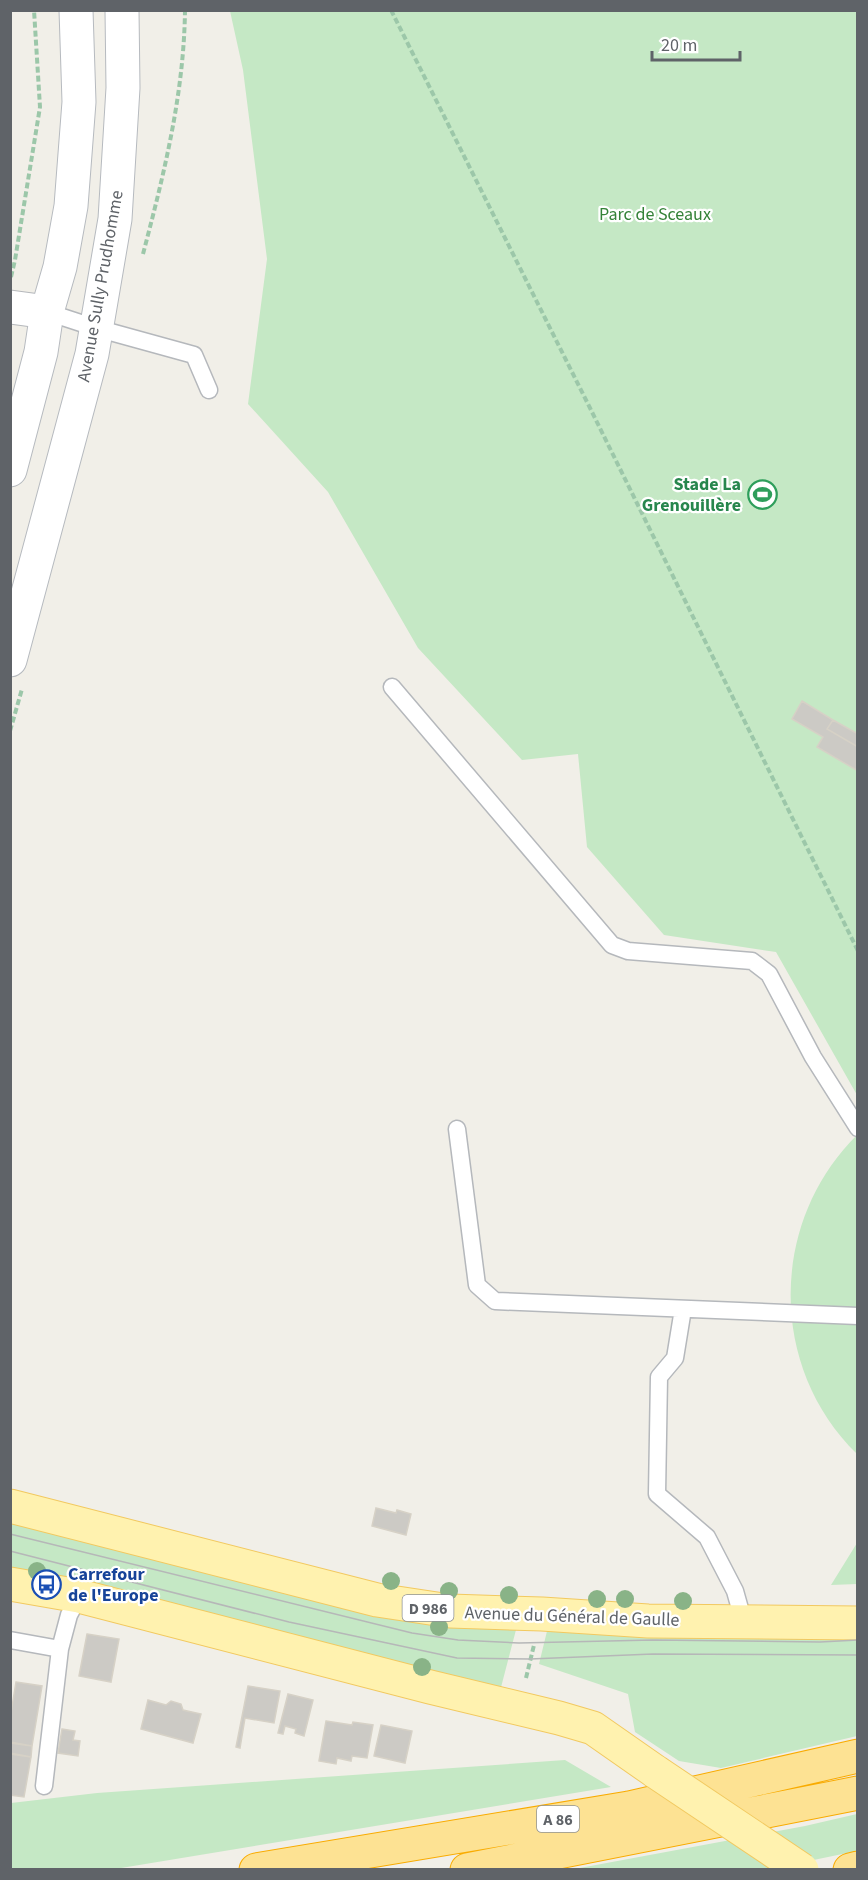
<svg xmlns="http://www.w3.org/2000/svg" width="868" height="1880" font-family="'Source Sans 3',sans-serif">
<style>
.green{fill:#c5e8c5}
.building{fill:#cccac5;stroke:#d6d1c6;stroke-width:1.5}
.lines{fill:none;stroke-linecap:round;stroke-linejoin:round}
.lane-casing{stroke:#b5b8bc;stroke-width:19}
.street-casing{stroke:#b5b8bc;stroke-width:35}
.secondary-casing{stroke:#b6babf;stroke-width:35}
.primary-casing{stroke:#f2c960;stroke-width:35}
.highway-casing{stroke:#f9ab00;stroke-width:35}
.path{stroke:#9cc7a9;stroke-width:4;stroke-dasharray:6 3;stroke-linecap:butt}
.lane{stroke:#fff;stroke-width:16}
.street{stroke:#fff;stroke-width:33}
.secondary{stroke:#fff;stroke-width:33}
.primary{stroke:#fff2af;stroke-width:33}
.highway{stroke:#fde293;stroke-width:33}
.tram{stroke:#b6b7b8;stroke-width:1.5}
.primary-bridge-casing{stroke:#f2c960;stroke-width:35;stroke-linecap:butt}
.primary-bridge{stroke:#fff2af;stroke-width:33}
.tree{fill:#89b387}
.labels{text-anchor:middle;stroke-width:4.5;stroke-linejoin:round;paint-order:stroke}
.shield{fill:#fff;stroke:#8f9295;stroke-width:1.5}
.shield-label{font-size:16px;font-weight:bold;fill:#5f6368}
.park-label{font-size:18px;fill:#348238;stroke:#fff}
.street-label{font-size:18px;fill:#5f6368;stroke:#fff}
.leisure-label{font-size:18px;font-weight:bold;fill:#27864d;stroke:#fff;text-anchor:end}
.transit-label{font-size:18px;font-weight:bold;fill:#164399;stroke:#fff;text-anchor:start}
</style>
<rect width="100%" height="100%" fill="#f1efe8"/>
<path class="green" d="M230,11h627v1084l-81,-143 -112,-17 -77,-88 -9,-93 -56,6 -104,-112 -90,-156 -80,-88 19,-145 -24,-189z
M857,1135v319c-89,-87 -88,-232 0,-319z
M10,1516l507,110 -18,69 -488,-127z
M857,1543v41l-26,1z
M548,1627l309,6v103l-136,32 -42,-7 -44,-29 -7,-38 -89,-30z
M565,1760l46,27 -496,82h-104v-66l86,-10z
M857,1814v37l-87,18 -201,1 236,-44z"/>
<path class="building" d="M802,701l31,19 -6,9 31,18v24l-41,-24 6,-10 -31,-18z
M833,720l25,14v13l-31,-18z
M376,1508l20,5 1,-3 14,4 -5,21 -34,-9z
M87,1634l32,5 -8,43 -32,-6z
M16,1682l26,4 -10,60 -22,-4v-23z
M248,1686l32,5 -6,32 -29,-5 -5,30 -4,-1z
M288,1694l25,6 -9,36 -9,-3 1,-4 -11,-3 -2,8 -5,-1z
M148,1700l18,5 5,-4 10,3 2,6 18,4 -8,29 -52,-14z
M326,1721l26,4 1,-3 20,3 -6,33 -15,-2 -1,5 -14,-3 -1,6 -17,-3z
M381,1725l31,6 -7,32 -31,-7z
M62,1729l13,2 -2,9 7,1 -2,15 -20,-3z
M10,1743l22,3 -1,11 -21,-4z
M10,1754l21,3 -7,40 -14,-2z"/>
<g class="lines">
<defs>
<path id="lane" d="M47,312l49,16 98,27 15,35
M392,687l220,258 16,6 124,10 17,13 44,83 45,71
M457,1129l20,156 18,16 363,15
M683,1309l-8,49 -16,19 -2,117 50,43 28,54 9,32
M10,1640l50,9 9,-34 10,-19
M44,1786l16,-137"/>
<path id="street" d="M10,307l37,5"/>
<path id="secondary" d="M10,470l31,-118 6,-40 13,-45 11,-61 8,-104 -3,-92
M10,660l82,-306 23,-135 8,-131 -1,-78"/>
<path id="primary" d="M10,1506l367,94 73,11 92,3 106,7 210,2
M10,1584l69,12 351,91 129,31 34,10 63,44"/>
<path id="highway" d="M256,1870l373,-62 229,-52
M467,1870l391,-77
M850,1870l8,-2"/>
</defs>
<use href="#lane" class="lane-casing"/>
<use href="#street" class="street-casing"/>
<use href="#secondary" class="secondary-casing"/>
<use href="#primary" class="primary-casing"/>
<use href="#highway" class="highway-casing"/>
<path class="path" d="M391,10l199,398 268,543
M143,254c21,-80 41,-160 42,-244
M11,277l4,-17 25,-153 -6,-97
M10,731l12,-42
M526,1678l8,-33"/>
<use href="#lane" class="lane"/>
<use href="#street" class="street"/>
<use href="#secondary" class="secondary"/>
<use href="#primary" class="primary"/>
<use href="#highway" class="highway"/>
<path class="tram" d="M10,1534l402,99 46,7 61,3 134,-3 167,2 38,-2
M10,1551l279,71 168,36 73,1 123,-5 205,1"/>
<defs>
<path id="primary-bridge" d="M656,1772l146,98"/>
</defs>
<use href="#primary-bridge" class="primary-bridge-casing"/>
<use href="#primary-bridge" class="primary-bridge"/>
</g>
<g class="tree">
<circle cx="37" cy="1571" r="9"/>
<circle cx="391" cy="1581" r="9"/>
<circle cx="449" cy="1591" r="9"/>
<circle cx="509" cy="1595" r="9"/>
<circle cx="597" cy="1599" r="9"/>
<circle cx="625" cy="1599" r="9"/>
<circle cx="683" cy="1601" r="9"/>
<circle cx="439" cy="1627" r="9"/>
<circle cx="422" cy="1667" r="9"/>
</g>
<defs>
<symbol id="stadium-ring" viewBox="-11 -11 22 22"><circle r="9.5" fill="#fff" stroke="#2e9e5b" stroke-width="1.5"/><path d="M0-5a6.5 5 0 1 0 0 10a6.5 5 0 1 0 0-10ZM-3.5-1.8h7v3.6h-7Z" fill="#2e9e5b"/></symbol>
<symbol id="bus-ring" viewBox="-11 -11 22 22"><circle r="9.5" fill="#fff" stroke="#1a4fb4" stroke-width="1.5"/><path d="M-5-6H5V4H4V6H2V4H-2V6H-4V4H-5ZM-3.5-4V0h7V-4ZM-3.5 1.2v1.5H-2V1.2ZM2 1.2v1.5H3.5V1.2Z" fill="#1a4fb4"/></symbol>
</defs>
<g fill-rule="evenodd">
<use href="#stadium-ring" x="746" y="478" width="33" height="33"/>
<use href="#bus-ring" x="30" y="1568" width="33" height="33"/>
</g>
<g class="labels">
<g class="shield">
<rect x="402.5" y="1595" width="51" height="26" rx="4.5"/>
<rect x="537" y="1806" width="42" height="26" rx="4.5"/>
</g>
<g class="shield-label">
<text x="428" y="1614">D 986</text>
<text x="558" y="1825">A 86</text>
</g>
<g class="park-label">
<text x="655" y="220">Parc de Sceaux</text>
</g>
<g class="street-label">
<text transform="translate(100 286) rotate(-80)" y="6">Avenue Sully Prudhomme</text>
<text transform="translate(572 1616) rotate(2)" y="6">Avenue du Général de Gaulle</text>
</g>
<g class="leisure-label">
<text x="741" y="490">Stade La<tspan x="741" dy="21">Grenouillère</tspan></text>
</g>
<g class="transit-label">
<text x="68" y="1580">Carrefour<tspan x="68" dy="21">de l'Europe</tspan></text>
</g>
</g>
<rect width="868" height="1880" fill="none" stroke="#5f6368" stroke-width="24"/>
<path d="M652 51v9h88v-9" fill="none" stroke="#5f6368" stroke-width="3"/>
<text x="661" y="51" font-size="18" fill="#5f6368" stroke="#ffffff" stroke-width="4.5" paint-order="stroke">20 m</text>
</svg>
